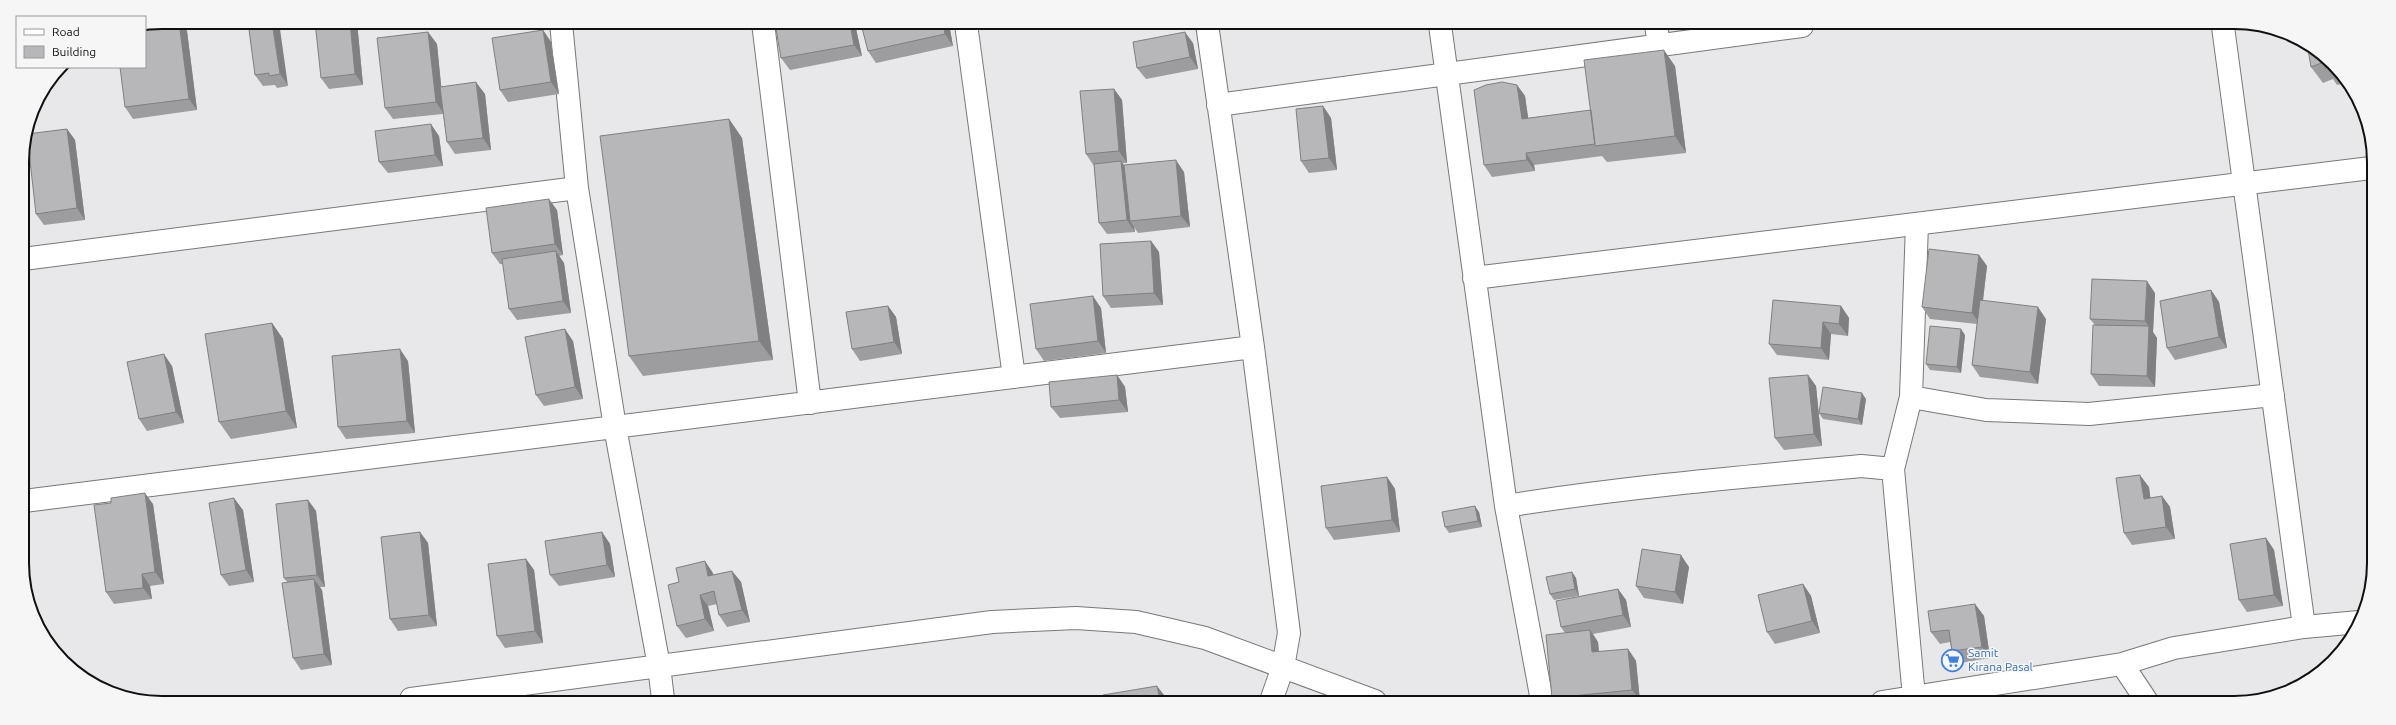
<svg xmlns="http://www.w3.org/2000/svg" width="2396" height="725" font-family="Ubuntu,sans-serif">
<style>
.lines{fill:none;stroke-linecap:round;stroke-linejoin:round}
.minor-casing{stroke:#787879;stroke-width:24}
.minor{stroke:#fff;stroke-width:22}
.wall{fill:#9d9d9f}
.shaded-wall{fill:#808082}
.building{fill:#b7b7b9;stroke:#808082}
.labels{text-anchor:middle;stroke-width:3;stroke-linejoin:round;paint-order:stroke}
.shop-label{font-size:12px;fill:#366cbe;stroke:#f6f6f7;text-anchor:start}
.rim{fill:none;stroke:#101010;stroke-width:2}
</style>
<rect width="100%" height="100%" fill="#e8e8ea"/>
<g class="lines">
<defs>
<path id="minor" d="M561,23l16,165 38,239 44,239 4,33
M763,23l47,380
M966,24l48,353
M1207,24l46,323 36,286 -6,34 -12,34
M1440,25l66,481 36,195
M1656,25l3,20
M2223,27l81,600
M1218,105l584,-79
M23,259l554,-71
M1474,278l897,-110
M1911,397l75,13 103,4 184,-19
M24,501l1229,-154
M1506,506c118,-19 237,-29 355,-40l32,3
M2122,664l26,39
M1914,697l-21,-228 18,-72 6,-173
M411,699l581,-77 84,-4 60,4 69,16 170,63
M1882,702l240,-38 52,-16 130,-21 55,-5"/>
</defs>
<use href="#minor" class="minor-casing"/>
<use href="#minor" class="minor"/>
</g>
<path class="wall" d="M162,22h18l7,9 10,79 -64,9 -8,-12z
M248,22l40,64 -11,2 -2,-3 -12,1 -8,-11z
M357,22l6,63 -34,4 -8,-11z
M775,23l80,1 7,32 -72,14 -9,-12z
M861,24h88l4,22 -77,17 -8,-12z
M543,30l8,12 8,52 -51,8 -8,-12z
M428,32l9,12 4,42 44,8 6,56 -36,4 -8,-12 -4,-28 -50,5 -8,-11z
M1193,43l5,26 -52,10 -9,-11z
M2307,43l32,27 7,13 -9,2 -4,-6 -10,4 -12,-16z
M1675,66l11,87 -79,9 -5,-6 -68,9 1,6 -43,6 -8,-12 33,-80 8,11 3,22 63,-8z
M1114,89l8,11 5,63h-4l1,3 60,6 6,55 -52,6 -4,-6 1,5 -28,2 -8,-11 -5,-57 -8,-12z
M1323,106l8,12 6,52 -28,3 -8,-12z
M729,119l13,19 31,222 -130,16 -14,-20z
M67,129l8,11 10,80 -41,5 -8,-11z
M439,136l4,30 -55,7 -9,-11z
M557,210l6,45 -4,1 5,7 7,50 -54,7 -8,-11 -6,-45h-3l-8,-11z
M1151,241l8,11 4,53 -52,3 -8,-12z
M1979,255l8,11 -4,35 63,18 -8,65 -58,-7 -8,-12 5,-41 -47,-5 -8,-12z
M2211,290l8,12 8,46 -52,12 -8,-12z
M2155,293l-2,39 4,6 -2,49 -56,-1 -8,-12 4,-49 -5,-6z
M888,306l8,11 6,37 -42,7 -8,-12z
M1841,306l8,12 -1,18 -17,-2 -2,26 -52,-5 -8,-11z
M1101,308l5,45 -62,8 -8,-12z
M272,323l11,16 14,89 -66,11 -12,-17z
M1965,335l-4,38 -31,-3 -4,-6z
M573,341l10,58 -39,7 -8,-11z
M408,361l7,72 -69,6 -8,-12z
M172,366l12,57 -37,8 -8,-12z
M1117,375l8,12 3,25 -68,6 -9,-11z
M1808,375l8,11 6,60 -38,4 -9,-12z
M1866,399l-4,26 -39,-6 -4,-6z
M1387,477l8,12 5,43 -66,8 -8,-12z
M2149,487l1,11 12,-2 8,11 5,32 -43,6 -8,-12z
M308,500l8,11 9,76h-5l2,3 10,75 -31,5 -8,-12 -6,-76 -3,-4z
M153,504l11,80 -14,2 2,13 -38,5 -8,-12z
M243,510l11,72 -25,4 -8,-11z
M1479,512l3,15 -33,6 -4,-6z
M420,532l8,11 9,83 -39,5 -8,-12z
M602,532l8,12 5,33 -56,9 -9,-11z
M2266,538l8,12 9,56 -36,6 -8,-12z
M526,559l8,11 9,73 -38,5 -8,-12z
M1689,567l-6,37 -39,-6 -8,-12z
M732,571l9,11 9,40 -23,5 -8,-12 -2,-11 -9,2 6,25 -28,7 -9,-12 2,-44 34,-9v2z
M1572,572l4,6 3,18 -25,4 -4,-6z
M1803,584l8,12 9,37 -45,11 -8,-12z
M1618,589l8,11 5,27 -38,7 5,8 1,10 29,-3 8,12 4,40h-86l-2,-3 13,-65 -4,-6z
M1975,604l9,12 6,42 -30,5 -8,-12 -2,-9 -10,2 -9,-12z"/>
<path class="shaded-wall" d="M179,22h1l7,9 10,79 -8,-11z
M272,22h7l9,64 -8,-12z
M350,22h7l6,63 -8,-11z
M850,24h5l7,32 -8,-11z
M943,24h6l4,22 -8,-12z
M543,30l8,12 8,52 -8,-12z
M428,32l9,12 7,70 -8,-12z
M1185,32l8,11 5,26 -8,-12z
M1664,50l11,16 11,87 -11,-17z
M476,82l9,12 6,56 -8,-12z
M1517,85l8,11 5,34 -8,-11z
M1114,89l8,11 5,63 -8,-12z
M1323,106l8,12 6,52 -8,-12z
M729,119l13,19 31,222 -14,-19z
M431,124l8,12 4,30 -8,-11z
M67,129l8,11 10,80 -8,-12z
M1526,153l8,12 1,6 -8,-11z
M1176,160l8,12 6,55 -9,-11z
M1121,161l8,12 1,48 4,6 1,5 -8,-12z
M549,199l8,11 6,45 -8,-11z
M1151,241l8,11 4,53 -9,-12z
M556,251l8,12 7,50 -8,-12z
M1979,255l8,11 -7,58 -8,-11z
M2147,281l8,12 -2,39 -8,-11z
M2211,290l8,12 8,46 -8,-11z
M1093,296l8,12 5,45 -8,-12z
M888,306l8,11 6,37 -8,-12z
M1841,306l8,12 -1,18 -9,-12z
M2038,307l8,12 -8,65 -8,-12z
M1823,322l8,12 -2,26 -8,-12z
M272,323l11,16 14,89 -11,-17z
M2149,326l8,12 -2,49 -8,-11z
M565,329l8,12 10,58 -8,-12z
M1961,329l4,6 -4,38 -4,-6z
M400,349l8,12 7,72 -8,-12z
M164,354l8,12 12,57 -8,-11z
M1117,375l8,12 3,25 -9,-12z
M1808,375l8,11 6,60 -8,-12z
M1862,393l4,6 -4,26 -4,-6z
M2140,475l9,12 3,23 -8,-11z
M1387,477l8,12 5,43 -8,-12z
M145,493l8,11 11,80 -9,-12z
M2162,496l8,11 5,32 -9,-12z
M234,498l9,12 11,72 -8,-12z
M308,500l8,11 9,76 -8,-12z
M1475,506l4,6 3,15 -4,-6z
M420,532l8,11 9,83 -8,-11z
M602,532l8,12 5,33 -8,-12z
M2266,538l8,12 9,56 -9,-11z
M1681,555l8,12 -6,37 -8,-12z
M526,559l8,11 9,73 -8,-12z
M705,561l8,12 3,15 -8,-12z
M732,571l9,11 9,40 -8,-12z
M1572,572l4,6 3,18 -4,-7z
M142,574l8,12 2,13 -9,-11z
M314,579l8,11 10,75 -8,-11z
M1803,584l8,12 9,37 -8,-12z
M1618,589l8,11 5,27 -8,-12z
M700,595l8,11 6,25 -9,-12z
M1975,604l9,12 6,42 -8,-11z
M1590,630l8,12 2,22 -8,-12z
M1628,649l8,12 4,40 -8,-11z
M1157,686l11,14h-8z"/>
<path class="building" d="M162,22h17l10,77 -64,8 -5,-40h25v-37l11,-2v-5z
M248,22h24l8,52 -11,2v-3l-14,2z
M315,22h35l5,52 -34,4z
M775,23l75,1 4,21 -73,13z
M861,24h82l2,10 -77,17z
M543,30l8,52 -51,8 -8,-52z
M428,32l8,70 -51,6 -8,-70z
M1185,32l5,25 -53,11 -4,-26z
M2307,43l28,24 -10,1 -1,-6 -13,5z
M1664,50l11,86 -80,10 -11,-86z
M476,82l7,56 -36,4 -7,-55z
M1502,82l15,3 5,34 69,-9 4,34 -69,9 1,7 -43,5 -10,-75 12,-5z
M1114,89l5,62 -33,3 -6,-63z
M1323,106l6,52 -28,3 -5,-52z
M729,119l30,222 -130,15 -29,-220z
M431,124l4,31 -56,7 -4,-31z
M67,129l10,79 -41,6 -9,-80z
M1176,160l5,56 -51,5 -6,-56z
M1121,161l6,59 -28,3 -5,-59z
M549,199l6,45 -63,9 -6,-45z
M1151,241l3,52 -51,3 -3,-52z
M1929,249l50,6 -7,58 -50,-6z
M556,251l7,50 -54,8 -7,-50z
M2092,279l55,2 -2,40 -55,-2z
M2211,290l8,47 -52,11 -7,-47z
M1093,296l5,45 -62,8 -6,-45z
M1773,300l68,6 -2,18 -16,-2 -2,26 -52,-4z
M1980,300l58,7 -8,65 -58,-7z
M888,306l6,36 -42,7 -6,-37z
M272,323l14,88 -67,11 -14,-88z
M2093,325l56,1 -2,50 -56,-2z
M1930,326l31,3 -4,38 -31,-3z
M565,329l10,58 -39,8 -11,-58z
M400,349l7,72 -69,6 -6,-71z
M164,354l12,58 -37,7 -12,-57z
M1117,375l2,25 -68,7 -2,-25z
M1808,375l6,59 -39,4 -6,-60z
M1823,387l39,6 -4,26 -39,-6z
M2140,475l4,24 18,-3 4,31 -42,6 -8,-55z
M1387,477l5,43 -66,8 -5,-42z
M145,493l10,79 -13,2 1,14 -37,4 -12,-87 17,-2v-5z
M234,498l12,72 -25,5 -12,-72z
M308,500l9,75 -33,3 -8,-74z
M1475,506l3,15 -33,6 -3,-15z
M420,532l9,83 -39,4 -9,-82z
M602,532l5,33 -57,10 -5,-34z
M2266,538l8,57 -35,5 -9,-56z
M1642,549l39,6 -6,37 -39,-6z
M526,559l9,72 -38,5 -9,-72z
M705,561l3,15 24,-5 10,39 -23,5 -5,-24 -14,4 5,24 -28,7 -9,-41 11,-3 -3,-14z
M1572,572l3,17 -25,5 -4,-17z
M314,579l10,75 -31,4 -11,-75z
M1803,584l9,37 -45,11 -9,-37z
M1618,589l5,26 -62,12 -5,-26z
M1975,604l7,43 -30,4 -3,-21 -18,2 -3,-21z
M1590,630l2,22 36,-3 4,41 -80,8 -6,-63z
M1157,686l3,14h-56l-1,-5z"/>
<defs>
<symbol id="supermarket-ring" viewBox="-11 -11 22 22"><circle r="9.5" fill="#f6f6f7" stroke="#3f7fe0" stroke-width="1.5"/><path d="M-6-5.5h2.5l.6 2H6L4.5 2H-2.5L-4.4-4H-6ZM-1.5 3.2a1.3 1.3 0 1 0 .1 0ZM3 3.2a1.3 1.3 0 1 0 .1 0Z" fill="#3f7fe0"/></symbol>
</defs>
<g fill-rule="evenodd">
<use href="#supermarket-ring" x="1940" y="648" width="25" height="25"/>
</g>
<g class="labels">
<g class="shop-label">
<text x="1968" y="657">Samit<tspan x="1968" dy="14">Kirana Pasal</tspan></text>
</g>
</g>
<path d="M0 0H2396V725H0ZM162 29H2234A133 133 0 0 1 2367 162V563A133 133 0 0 1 2234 696H162A133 133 0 0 1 29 563V162A133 133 0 0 1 162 29Z" fill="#f6f6f7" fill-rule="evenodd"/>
<path class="rim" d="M162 29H2234A133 133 0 0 1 2367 162V563A133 133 0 0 1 2234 696H162A133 133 0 0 1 29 563V162A133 133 0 0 1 162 29Z"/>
<rect x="16" y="16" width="130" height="52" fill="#f6f6f7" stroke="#9a9a9b"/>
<rect x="24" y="29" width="20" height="6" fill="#ffffff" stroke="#9a9a9b"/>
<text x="52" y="36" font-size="12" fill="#101010">Road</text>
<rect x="24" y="46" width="20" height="12" fill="#b7b7b9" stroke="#9a9a9b"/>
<text x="52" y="56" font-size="12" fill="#101010">Building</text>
</svg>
